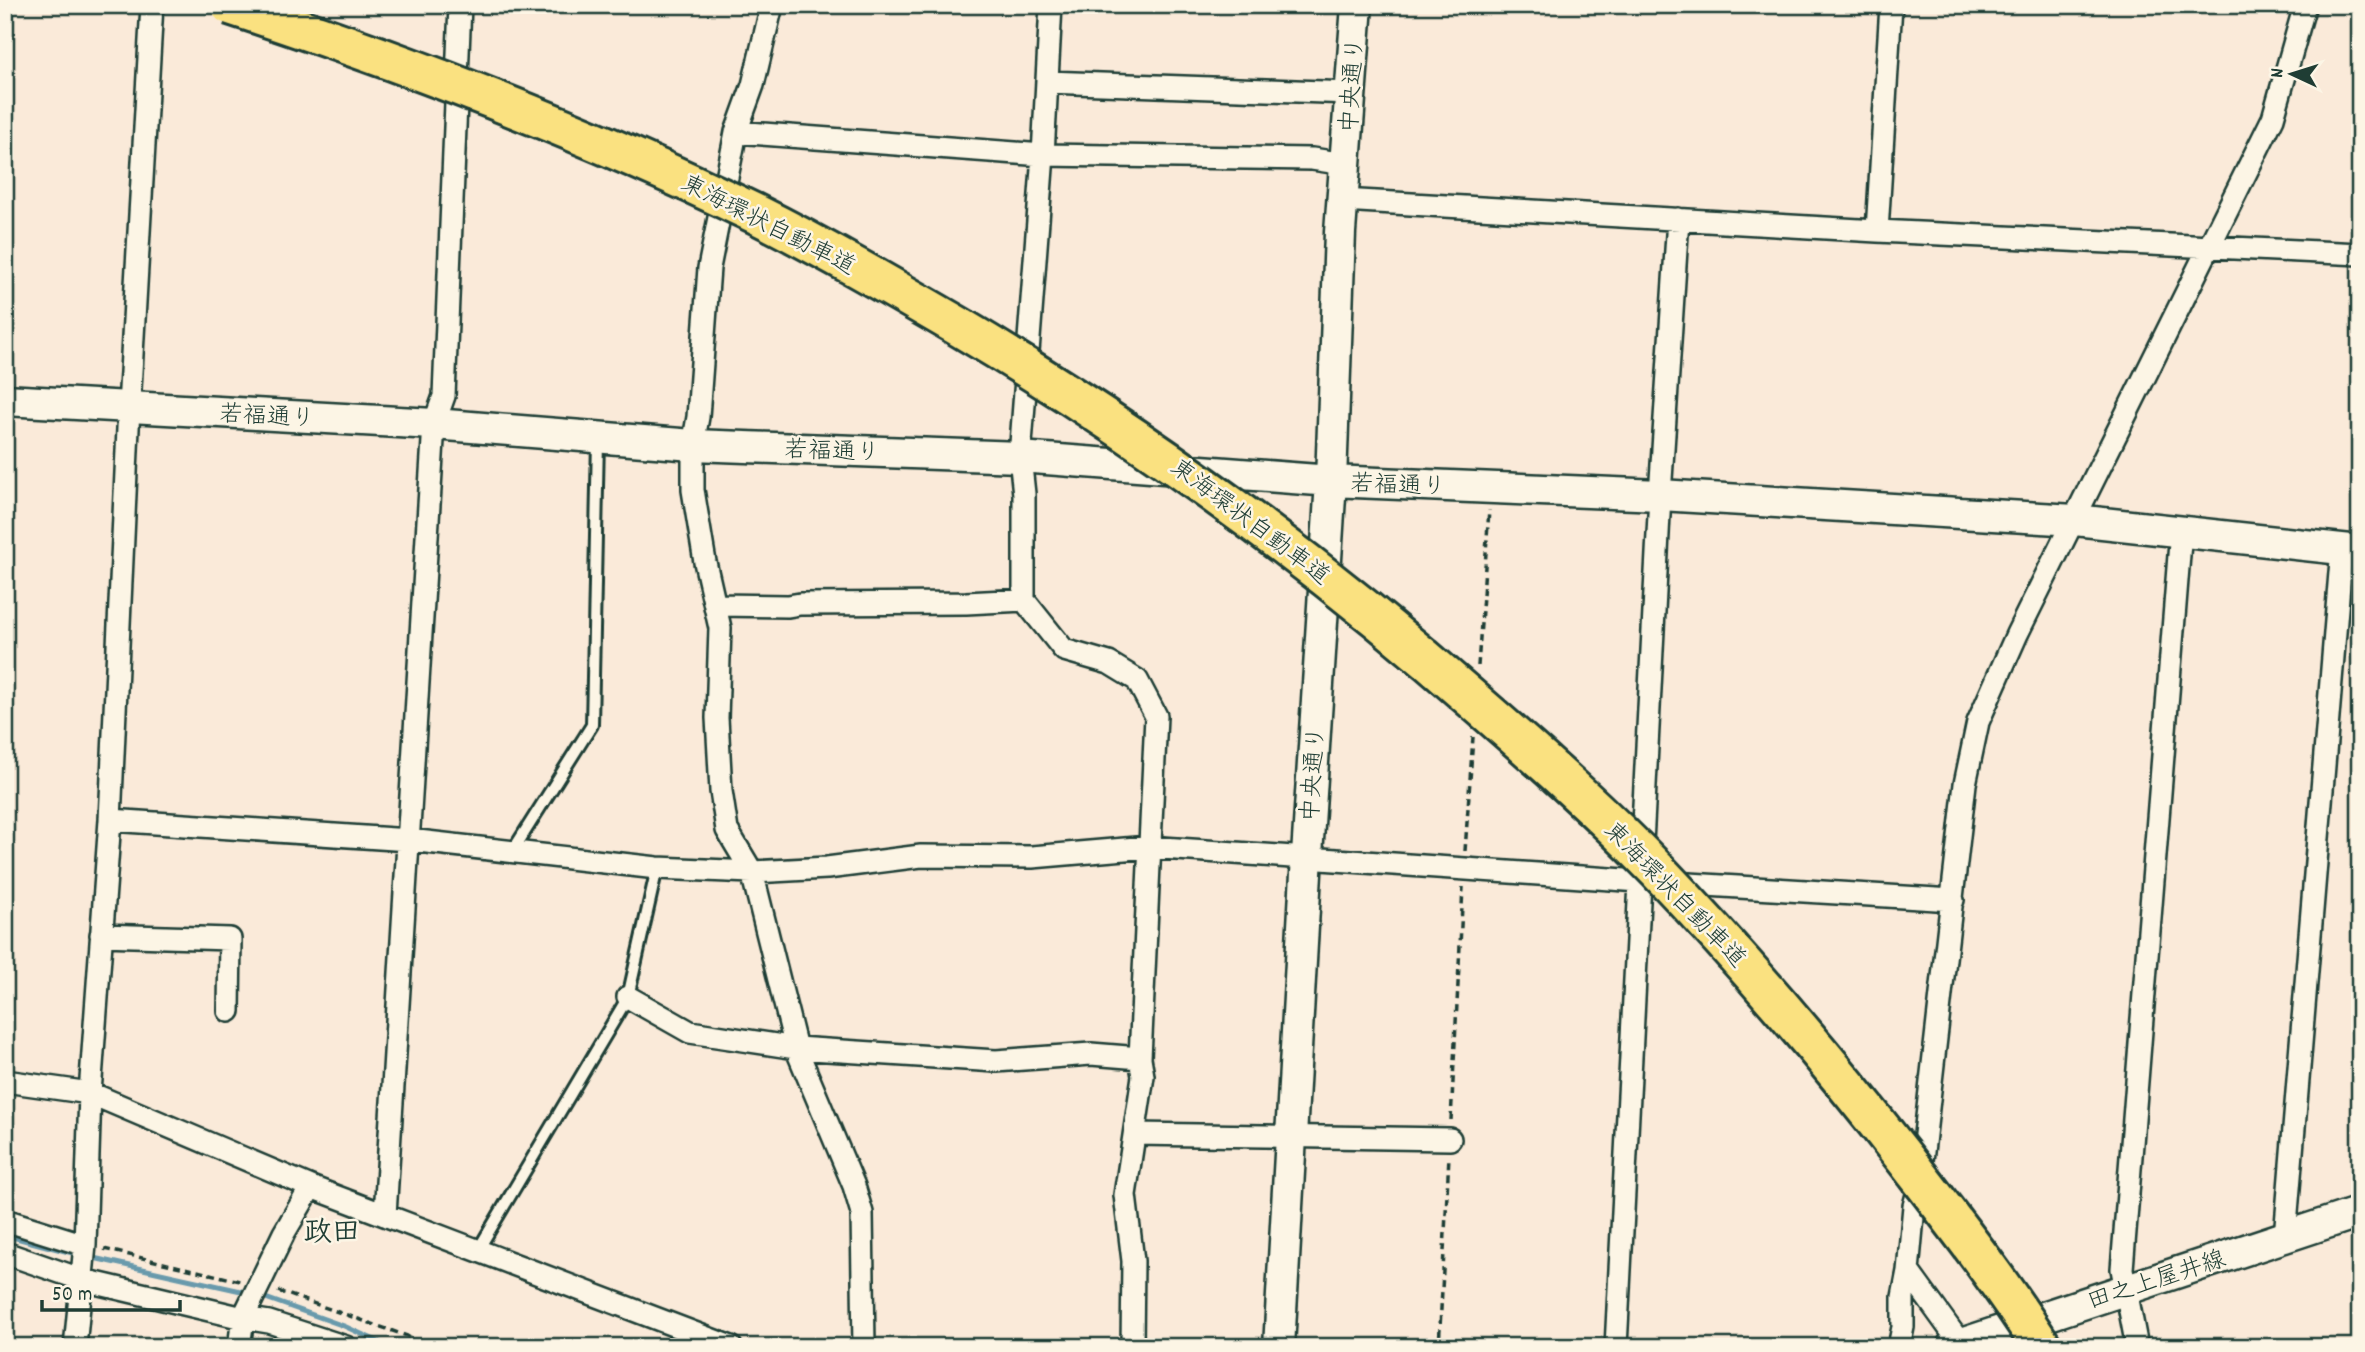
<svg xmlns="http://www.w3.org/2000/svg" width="2365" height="1352" font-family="Dekko,'Klee One',sans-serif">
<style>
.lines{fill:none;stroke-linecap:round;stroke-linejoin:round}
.stream{stroke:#699aac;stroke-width:5}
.lane-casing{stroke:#1f3d34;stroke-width:16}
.street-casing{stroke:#1f3d34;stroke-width:26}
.secondary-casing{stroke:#1f3d34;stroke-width:35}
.path{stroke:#1f3d34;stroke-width:3.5;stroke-dasharray:7 5;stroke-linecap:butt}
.lane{stroke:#fcf5e5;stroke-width:10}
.street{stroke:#fcf5e5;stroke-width:21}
.secondary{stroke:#fcf5e5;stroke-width:30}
.highway-bridge-casing{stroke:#1f3d34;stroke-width:44;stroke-linecap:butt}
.highway-bridge{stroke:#fae180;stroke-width:38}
.labels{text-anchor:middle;stroke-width:5;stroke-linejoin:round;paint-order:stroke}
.street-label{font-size:24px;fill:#1f3d34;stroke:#fcf5e5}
.quarter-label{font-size:28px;font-weight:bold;fill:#1f3d34;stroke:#fcf5e5}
</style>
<rect width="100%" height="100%" fill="#faead9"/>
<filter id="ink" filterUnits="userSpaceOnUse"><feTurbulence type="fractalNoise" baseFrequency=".0143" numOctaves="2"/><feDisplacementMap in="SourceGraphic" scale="14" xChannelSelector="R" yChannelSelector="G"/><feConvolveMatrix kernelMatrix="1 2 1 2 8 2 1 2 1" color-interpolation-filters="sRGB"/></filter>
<g filter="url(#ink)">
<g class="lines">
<path class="stream" d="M5,1235l75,20
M89,1257l161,36
M260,1296l84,30 46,21"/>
<defs>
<path id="lane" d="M512,852l80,-127 6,-285
M478,1250l150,-253 29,-129"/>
<path id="street" d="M772,5l-19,80 -17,47 -27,136 -11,149 -5,28v45l12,72 15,66 -3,90 4,73 6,39 25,42 44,176 58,138 8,27 2,134
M1051,5l-8,150 -23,302 4,37v106l40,50 45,13 28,17 19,36 -16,342 3,18 -18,119 8,66 -1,86
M1047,82l304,11
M736,132l307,23 269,4 33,5
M1342,200l535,31 483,23
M1877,231l14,-226
M716,605l72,1 12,-2 166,-1 58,-3
M110,820l299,20 248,28 95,4 75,-4 94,-12 111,1 116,-10 492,34 313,19
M101,935l129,4 -1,72
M628,997l62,35 106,16 200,13 95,-7 49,4
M5,1081l85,12 221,94 420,160
M1135,1134l315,5
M385,1215l49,-791 10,-28 16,-391
M5,1220l80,25
M2285,1237l57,-689
M5,1253l78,27 160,38 26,4 77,25
M1908,1271l55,76
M75,1347l10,-102 5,-152 20,-273 19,-413 23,-402
M239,1347l4,-29 41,-85 27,-46
M1616,1347l44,-852 18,-276
M1899,1347l4,-20v-30l5,-26 6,-65 5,-19 46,-403 13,-62 39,-88 256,-516 32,-113
M2137,1347l-15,-78 59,-739"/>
<path id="secondary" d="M5,400l429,24 259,21 327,12 311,24 329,14 415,25 285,31
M1279,1347l28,-491 24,-375 9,-249 17,-227
M1952,1347l408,-135"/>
</defs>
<use href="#lane" class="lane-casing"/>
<use href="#street" class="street-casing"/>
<use href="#secondary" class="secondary-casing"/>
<path class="path" d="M1478,666l11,-156
M1465,851l8,-114
M1451,1120l12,-233
M104,1249l136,32
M278,1291l129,45 18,11
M1439,1347l10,-191"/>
<use href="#lane" class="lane"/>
<use href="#street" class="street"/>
<use href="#secondary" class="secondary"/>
<defs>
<path id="highway-bridge" d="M230,5c180,59 355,126 526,209 68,34 135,73 202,112 186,110 360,237 522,380 61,53 122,107 178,165 88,92 170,189 248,289 47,61 95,122 136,187"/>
</defs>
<use href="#highway-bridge" class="highway-bridge-casing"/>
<use href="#highway-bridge" class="highway-bridge"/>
</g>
</g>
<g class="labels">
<g class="street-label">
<text transform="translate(1351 85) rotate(-86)" y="8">中央通り</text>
<text transform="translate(769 224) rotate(27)" y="8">東海環状自動車道</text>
<text transform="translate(267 415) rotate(3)" y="8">若福通り</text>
<text transform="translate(832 450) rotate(2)" y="8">若福通り</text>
<text transform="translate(1398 484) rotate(2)" y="8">若福通り</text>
<text transform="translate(1251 521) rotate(37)" y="8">東海環状自動車道</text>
<text transform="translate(1312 774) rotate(-86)" y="8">中央通り</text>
<text transform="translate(1676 894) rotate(46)" y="8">東海環状自動車道</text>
<text transform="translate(2156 1279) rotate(-18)" y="8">田之上屋井線</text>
</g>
<g class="quarter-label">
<text x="332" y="1240">政田</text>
</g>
</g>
<rect width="2365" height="1352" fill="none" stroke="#fcf5e5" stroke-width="28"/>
<rect x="14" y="14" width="2337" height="1324" fill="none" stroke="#1f3d34" stroke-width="2.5" filter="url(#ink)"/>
<g transform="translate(2292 74) rotate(274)" stroke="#fcf5e5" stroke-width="5" paint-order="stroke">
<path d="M0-5L12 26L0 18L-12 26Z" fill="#1f3d34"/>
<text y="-10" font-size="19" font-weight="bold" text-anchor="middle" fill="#1f3d34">N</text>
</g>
<path d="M42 1300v10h138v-10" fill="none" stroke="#1f3d34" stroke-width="3.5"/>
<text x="52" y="1300" font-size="21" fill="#1f3d34" stroke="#fcf5e5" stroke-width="5" paint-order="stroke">50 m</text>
</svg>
